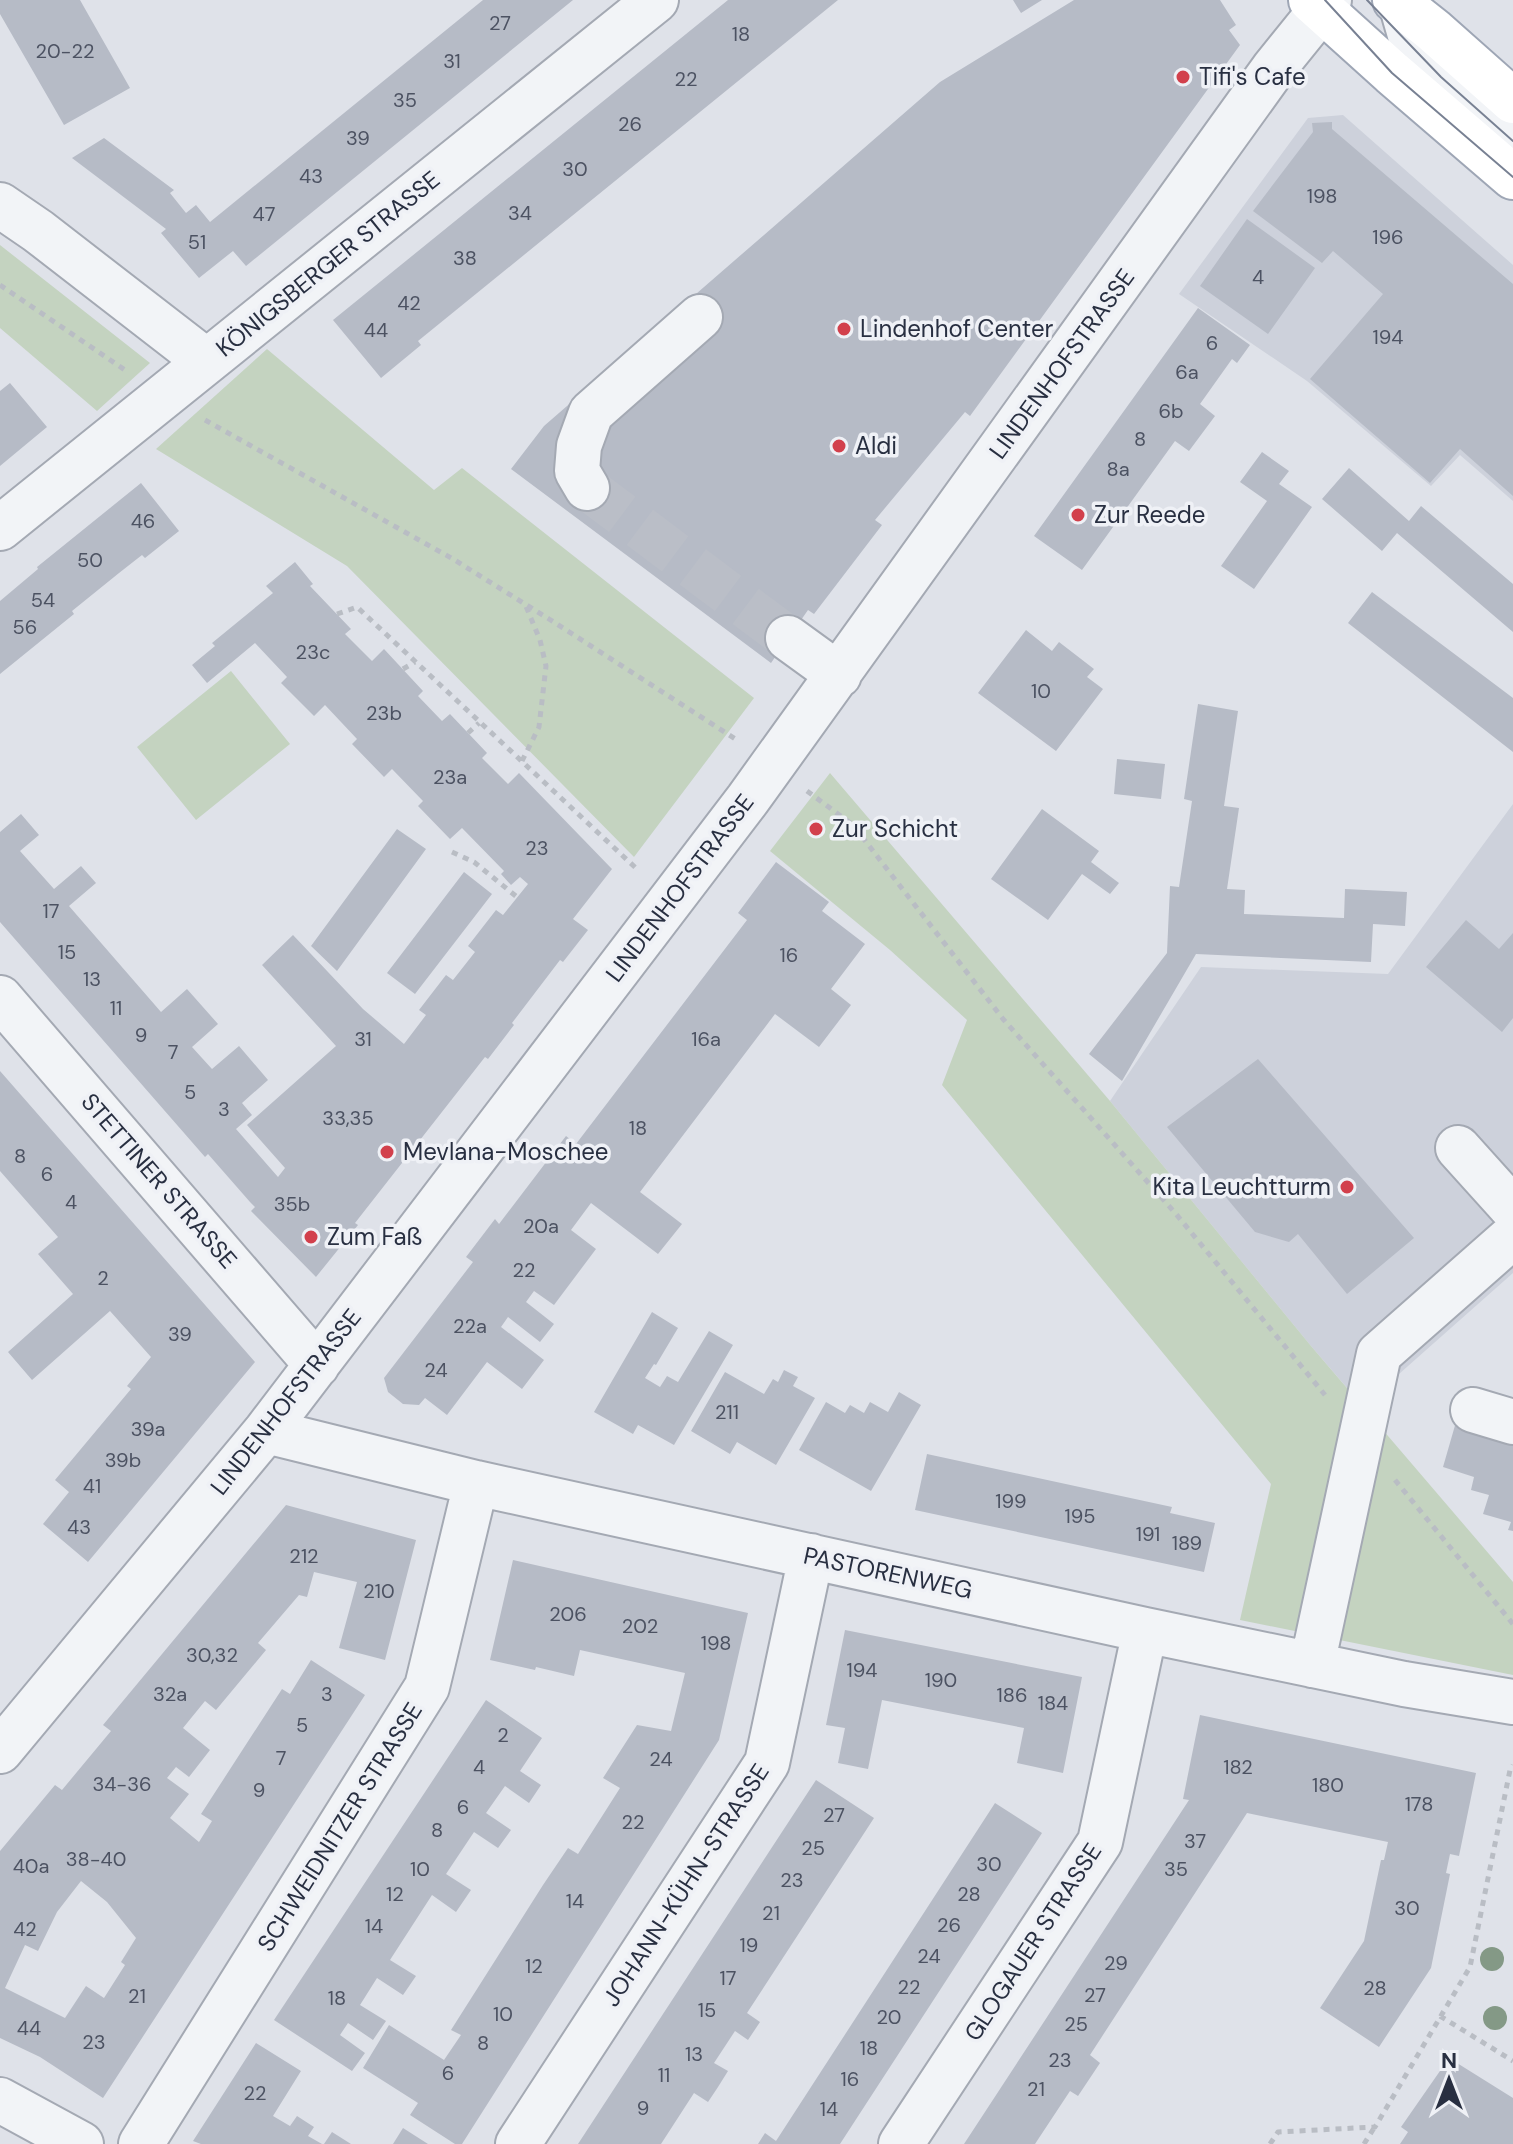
<svg xmlns="http://www.w3.org/2000/svg" width="1513" height="2144" font-family="'DM Sans',sans-serif">
<style>
.built{fill:#cdd1db}
.green{fill:#c4d3c0}
.building{fill:#b6bbc6;fill-rule:evenodd}
.lines{fill:none;stroke-linecap:round;stroke-linejoin:round}
.minor-tunnel{stroke:#babec7;stroke-width:44;stroke-dasharray:44 22;stroke-linecap:butt}
.minor-casing{stroke:#a4a9b3;stroke-width:48}
.major-casing{stroke:#9ea6b5;stroke-width:48}
.path{stroke:#b9bdc4;stroke-width:5;stroke-dasharray:6 6;stroke-linecap:butt}
.minor{stroke:#f2f4f7;stroke-width:44}
.major{stroke:#fff;stroke-width:44}
.tram{stroke:#788193;stroke-width:2}
.tree{fill:#849986}
.poi-dot{fill:#d2404c;stroke:#eff1f6;stroke-width:3}
.labels{text-anchor:middle;stroke-width:7;stroke-linejoin:round;paint-order:stroke}
.number-label{font-size:20px;fill:#4c5262}
.poi-label{font-size:24px;fill:#282f41;stroke:#eff1f6;text-anchor:start}
.street-label{font-size:24px;fill:#282f41;stroke:#eff1f6}
</style>
<rect width="100%" height="100%" fill="#dfe2e9"/>
<path class="built" d="M1343,115l170,150v236l-53,-46 -29,31 -124,-105 -128,-87 129,-176z
M1513,804v469l-114,101 -14,58 -74,-86 -201,-245 91,-134 187,7z"/>
<path class="green" d="M0,245l150,118 -53,48 -97,-83z
M267,349l167,141 28,-22 292,230 -120,159 -287,-291 -191,-117z
M231,671l59,73 -94,76 -59,-73z
M830,773l280,328 201,245 202,236v93l-273,-55 31,-136 -329,-399 25,-65 -77,-70 -120,-99z"/>
<path class="building" d="M0,0h80l50,88 -66,37 -64,-111z
M483,0h90l-327,266 -13,-15 -34,27 -38,-45 5,-4 -94,-71 32,-20 70,52 -4,3 16,20 10,-8 14,17z
M728,0h110l-420,341 3,4 -40,33 -48,-58z
M1013,0h29l-21,13z
M1074,0h146l16,25 -7,5 11,15 -270,371 -5,-4 -90,108 7,5 -68,89 -6,-4 -37,53 -260,-194 33,-43 396,-344z
M1332,122v7l181,155v212l-53,-47 -30,34 -120,-104 73,-85 -50,-43 -11,12 -69,-52 60,-79 -1,-9z
M1247,219l68,49 -47,66 -68,-48z
M1198,308l52,37 -13,18 -5,-4 -32,45 15,12 -26,35 -14,-10 -93,129 -48,-34z
M10,383l37,44 -47,39v-75z
M1262,452l27,19 -10,13 33,23 -58,82 -33,-23 46,-65 -27,-19z
M1349,468l60,53 12,-15 92,78v48l-116,-99 -15,18 -60,-52z
M141,483l38,48 -34,27 -3,-3 -23,18 -47,38 2,3 -74,60v-73l38,-32 -1,-2z
M295,562l18,22 -3,2 41,43 -6,5 27,27 12,-12 39,42 -5,5 24,25 8,-7 37,39 -5,5 26,26 11,-11 93,96 -39,50 15,11 -25,32 -3,-2 -48,63 2,2 -26,34 -3,-2 -130,166 3,2 -42,52 -65,-66 4,-4 -5,-5 -42,-48 -3,3 -205,-235v-90l21,-18 18,21 -19,16 34,38 27,-23 15,17 -27,23 92,106 26,-23 31,35 -26,23 20,22 27,-23 29,34 -26,23 10,12 -16,14 42,48 7,-9 -38,-43 89,-79 -74,-81 31,-30 70,74 41,35 22,-29 -7,-5 27,-35 7,5 22,-28 -7,-6 28,-36 7,5 25,-31 -8,-7 -9,8 -10,-11 3,-3 -42,-43 -12,11 -32,-33 5,-5 -31,-32 -8,8 -32,-33 5,-5 -32,-34 -11,11 -33,-33 6,-6 -32,-34 -48,40 -15,-18 23,-19 -3,-3 61,-50 -7,-7z
M1372,592l141,106v54l-165,-129z
M1026,630l26,21 7,-9 35,27 -7,8 16,12 -47,62 -78,-58z
M1198,704l40,7 -14,95 15,2 -12,81 18,1 -1,24 100,4 1,-29 62,3 -2,34 -32,-2 -2,38 -175,-8 -74,127 -33,-27 78,-101 3,-67 9,1 13,-86 -8,-2z
M1117,759l48,5 -4,35 -47,-5z
M1042,809l57,42 -8,11 28,21 -9,11 -28,-20 -34,46 -57,-41z
M397,829l29,20 -89,122 -26,-25z
M776,862l53,40 -7,9 43,33 -34,45 20,16 -32,42 -44,-33 -135,178 42,32 -24,30 -67,-51 -20,27 25,19 -42,56 -20,-14 -8,11 28,22 -14,18 -32,-25 -7,10 43,33 -22,29 -35,-27 -40,53 -22,-17 -6,7 -16,-1 -15,-12 -4,-14 89,-116 -7,-5 29,-38 4,5 67,-88 10,8 171,-224 -9,-7z
M464,872l28,22 -77,100 -28,-21z
M1466,920l33,29 14,-16v85l-11,14 -76,-65z
M1258,1059l156,179 -67,56 -49,-60 -9,8 -34,-10 -88,-105z
M0,1071l255,291 -167,200 -45,-38 26,-32 -14,-12 76,-91 -4,-3 24,-29 -41,-46 -78,69 -24,-28 65,-58 -35,-40 20,-17 -58,-66z
M652,1312l26,16 -22,37 -2,-1 -9,14 15,9 7,-11 11,6 31,-51 24,14 -59,100 -36,-20 -5,9 -39,-22z
M784,1370l14,7 -5,9 22,12 -39,67 -39,-23 -7,12 -39,-23 34,-59 39,22 9,-15 5,3z
M899,1392l22,13 -50,86 -72,-41 27,-48 19,11 5,-8 14,8 6,-11 18,10z
M1456,1422l57,17v92l-5,-1 3,-8 -28,-8 6,-19 -18,-5 3,-13 -31,-10z
M927,1454l245,53 -2,6 45,10 -11,49 -289,-62z
M286,1505l130,35 -31,120 -46,-12 18,-66 -43,-10 -7,25 -8,-2 -41,48 8,7 -50,60 -11,-9 -22,27 27,22 -21,27 -13,-10 -9,11 22,16 -19,24 29,24 13,-21 -11,-7 81,-125 8,5 21,-34 54,35 -262,403 -63,-41 -40,-19v-187l55,-66 7,5 49,-59 -8,-6zM81,1881l26,21 29,36 -15,24 4,3 -21,33 -18,-12 -21,32 -60,-30 20,-43 13,6 19,-39z
M513,1560l235,53 -29,127 -257,404h-7l-45,-29 8,-12 -55,-35 26,-43 55,35 17,-25 -10,-5 92,-145 25,-37 10,6 42,-66 -17,-10 34,-53 34,6 14,-58 -105,-23 -6,26 -38,-9 -1,3 -45,-10z
M845,1630l237,47 -19,96 -46,-10 7,-35 -142,-28 -14,69 -30,-6 7,-35 -19,-3z
M486,1700l56,38 -22,33 21,14 -12,18 -24,-17 -19,27 25,17 -13,18 -24,-16 -28,42 25,16 -15,22 -24,-17 -42,65 26,16 -13,19 -26,-17 -17,27 26,16 -13,19 -25,-17 -8,12 25,18 -13,18 -78,-51z
M1200,1715l276,58 -17,83 -9,-2 -4,19 4,1 -19,94 -52,79 -59,-39 44,-67 17,-81h3l4,-18 -141,-29 -157,242 10,8 -22,33 -8,-5 -35,53h-71l225,-344 -6,-1z
M816,1780l58,38 -127,195 13,9 -12,18 -13,-9 -21,32 14,8 -10,16 -10,15 -14,-9 -33,51h-83z
M995,1803l47,30 -202,311h-82l7,-11 11,8z
M256,2043l45,28 -28,45 17,10 7,-10 17,11 -6,9 14,8h-121l-8,-3z
M1449,2058l64,40v46h-113l8,-12 -7,-5z
M403,2128l25,16h-35z
M332,2132l19,12h-27z"/>
<g class="lines">
<path class="minor-tunnel" d="M587,488l201,150"/>
<defs>
<path id="minor" d="M1400,0l14,49 27,28 72,64
M0,205l38,26 168,130
M587,488l-10,-17 2,-25 12,-33 109,-96
M0,528l656,-528
M788,638l51,37
M0,998l317,367
M1458,1148l55,61
M1473,1410l40,12
M266,1431l210,52 669,147 259,54 109,18
M1312,1665l67,-311 134,-118
M0,1751l266,-320 482,-632 526,-731 55,-68
M0,2100l81,44
M141,2144l286,-457 49,-204
M518,2144l249,-381 44,-207
M901,2144l199,-302 45,-212"/>
<path id="major" d="M1311,0l81,73 121,104
M1395,0l38,30 80,71"/>
</defs>
<use href="#minor" class="minor-casing"/>
<use href="#major" class="major-casing"/>
<path class="path" d="M0,285l125,85
M205,420l248,139 96,60 188,121
M337,614l20,-7 282,264
M403,669l12,-7
M468,733l11,-10
M522,761l17,-34 7,-61 -6,-26 -15,-36
M807,791l46,34 150,194 173,195 149,181
M452,852l22,10 43,35
M1395,1480l118,144
M1440,2016l73,45
M1270,2144l8,-12 97,-5 95,-160 40,-197 3,-5
M1364,2144l10,-16"/>
<use href="#minor" class="minor"/>
<use href="#major" class="major"/>
<path class="tram" d="M1325,0l67,73 121,104
M1367,0l74,77 72,64"/>
</g>
<g class="tree">
<circle cx="1492" cy="1959" r="12"/>
<circle cx="1495" cy="2018" r="12"/>
</g>
<g class="poi-dot">
<circle cx="1183" cy="77" r="8"/>
<circle cx="844" cy="329" r="8"/>
<circle cx="839" cy="446" r="8"/>
<circle cx="1078" cy="515" r="8"/>
<circle cx="816" cy="829" r="8"/>
<circle cx="387" cy="1152" r="8"/>
<circle cx="1347" cy="1187" r="8"/>
<circle cx="311" cy="1237" r="8"/>
</g>
<g class="labels">
<g class="number-label">
<text x="500" y="30">27</text>
<text x="741" y="41">18</text>
<text x="65" y="58">20-22</text>
<text x="452" y="68">31</text>
<text x="686" y="86">22</text>
<text x="405" y="107">35</text>
<text x="630" y="131">26</text>
<text x="358" y="145">39</text>
<text x="575" y="176">30</text>
<text x="311" y="183">43</text>
<text x="1322" y="203">198</text>
<text x="520" y="220">34</text>
<text x="264" y="221">47</text>
<text x="1388" y="244">196</text>
<text x="197" y="249">51</text>
<text x="465" y="265">38</text>
<text x="1258" y="284">4</text>
<text x="409" y="310">42</text>
<text x="376" y="337">44</text>
<text x="1388" y="344">194</text>
<text x="1212" y="350">6</text>
<text x="1187" y="379">6a</text>
<text x="1171" y="418">6b</text>
<text x="1140" y="446">8</text>
<text x="1118" y="476">8a</text>
<text x="143" y="528">46</text>
<text x="90" y="567">50</text>
<text x="43" y="607">54</text>
<text x="25" y="634">56</text>
<text x="313" y="659">23c</text>
<text x="1041" y="698">10</text>
<text x="384" y="720">23b</text>
<text x="450" y="784">23a</text>
<text x="537" y="855">23</text>
<text x="51" y="918">17</text>
<text x="67" y="959">15</text>
<text x="789" y="962">16</text>
<text x="92" y="986">13</text>
<text x="116" y="1015">11</text>
<text x="141" y="1042">9</text>
<text x="363" y="1046">31</text>
<text x="706" y="1046">16a</text>
<text x="173" y="1059">7</text>
<text x="190" y="1099">5</text>
<text x="224" y="1116">3</text>
<text x="348" y="1125">33,35</text>
<text x="638" y="1135">18</text>
<text x="20" y="1163">8</text>
<text x="47" y="1181">6</text>
<text x="71" y="1209">4</text>
<text x="292" y="1211">35b</text>
<text x="541" y="1233">20a</text>
<text x="524" y="1277">22</text>
<text x="103" y="1285">2</text>
<text x="470" y="1333">22a</text>
<text x="180" y="1341">39</text>
<text x="436" y="1377">24</text>
<text x="727" y="1419">211</text>
<text x="148" y="1436">39a</text>
<text x="123" y="1467">39b</text>
<text x="92" y="1493">41</text>
<text x="1011" y="1508">199</text>
<text x="1080" y="1523">195</text>
<text x="79" y="1534">43</text>
<text x="1148" y="1541">191</text>
<text x="1187" y="1550">189</text>
<text x="304" y="1563">212</text>
<text x="379" y="1598">210</text>
<text x="568" y="1621">206</text>
<text x="640" y="1633">202</text>
<text x="716" y="1650">198</text>
<text x="212" y="1662">30,32</text>
<text x="862" y="1677">194</text>
<text x="941" y="1687">190</text>
<text x="170" y="1701">32a</text>
<text x="327" y="1701">3</text>
<text x="1012" y="1702">186</text>
<text x="1053" y="1710">184</text>
<text x="302" y="1732">5</text>
<text x="503" y="1742">2</text>
<text x="281" y="1765">7</text>
<text x="661" y="1766">24</text>
<text x="479" y="1774">4</text>
<text x="1238" y="1774">182</text>
<text x="122" y="1791">34-36</text>
<text x="1328" y="1792">180</text>
<text x="259" y="1797">9</text>
<text x="1419" y="1811">178</text>
<text x="463" y="1814">6</text>
<text x="834" y="1822">27</text>
<text x="633" y="1829">22</text>
<text x="437" y="1837">8</text>
<text x="1195" y="1848">37</text>
<text x="813" y="1855">25</text>
<text x="96" y="1866">38-40</text>
<text x="989" y="1871">30</text>
<text x="31" y="1873">40a</text>
<text x="420" y="1876">10</text>
<text x="1176" y="1876">35</text>
<text x="792" y="1887">23</text>
<text x="395" y="1901">12</text>
<text x="969" y="1901">28</text>
<text x="575" y="1908">14</text>
<text x="1407" y="1915">30</text>
<text x="771" y="1920">21</text>
<text x="949" y="1932">26</text>
<text x="374" y="1933">14</text>
<text x="25" y="1936">42</text>
<text x="749" y="1952">19</text>
<text x="929" y="1963">24</text>
<text x="1116" y="1970">29</text>
<text x="534" y="1973">12</text>
<text x="728" y="1985">17</text>
<text x="909" y="1994">22</text>
<text x="1375" y="1995">28</text>
<text x="1095" y="2002">27</text>
<text x="137" y="2003">21</text>
<text x="337" y="2005">18</text>
<text x="707" y="2017">15</text>
<text x="503" y="2021">10</text>
<text x="889" y="2024">20</text>
<text x="1076" y="2031">25</text>
<text x="29" y="2035">44</text>
<text x="94" y="2049">23</text>
<text x="483" y="2050">8</text>
<text x="869" y="2055">18</text>
<text x="694" y="2061">13</text>
<text x="1060" y="2067">23</text>
<text x="448" y="2080">6</text>
<text x="664" y="2082">11</text>
<text x="850" y="2086">16</text>
<text x="1036" y="2096">21</text>
<text x="255" y="2100">22</text>
<text x="643" y="2115">9</text>
<text x="829" y="2116">14</text>
</g>
<g class="poi-label">
<text x="1199" y="85">Tifi's Cafe</text>
<text x="860" y="337">Lindenhof Center</text>
<text x="855" y="454">Aldi</text>
<text x="1094" y="523">Zur Reede</text>
<text x="832" y="837">Zur Schicht</text>
<text x="403" y="1160">Mevlana-Moschee</text>
<text x="1331" y="1195" text-anchor="end">Kita Leuchtturm</text>
<text x="327" y="1245">Zum Faß</text>
</g>
<g class="street-label">
<text transform="translate(328 264) rotate(-39)" y="8">KÖNIGSBERGER STRASSE</text>
<text transform="translate(1062 364) rotate(-54)" y="8">LINDENHOFSTRASSE</text>
<text transform="translate(680 888) rotate(-53)" y="8">LINDENHOFSTRASSE</text>
<text transform="translate(159 1181) rotate(49)" y="8">STETTINER STRASSE</text>
<text transform="translate(286 1402) rotate(-52)" y="8">LINDENHOFSTRASSE</text>
<text transform="translate(888 1573) rotate(12)" y="8">PASTORENWEG</text>
<text transform="translate(340 1827) rotate(-58)" y="8">SCHWEIDNITZER STRASSE</text>
<text transform="translate(686 1885) rotate(-57)" y="8">JOHANN-KÜHN-STRASSE</text>
<text transform="translate(1033 1942) rotate(-57)" y="8">GLOGAUER STRASSE</text>
</g>
</g>
<g transform="translate(1449 2080)" stroke="#eff1f6" stroke-width="6" paint-order="stroke">
<path d="M0-6L14 30L0 20L-14 30Z" fill="#282f41"/>
<text y="-12" font-size="22" font-weight="bold" text-anchor="middle" fill="#282f41">N</text>
</g>
</svg>
